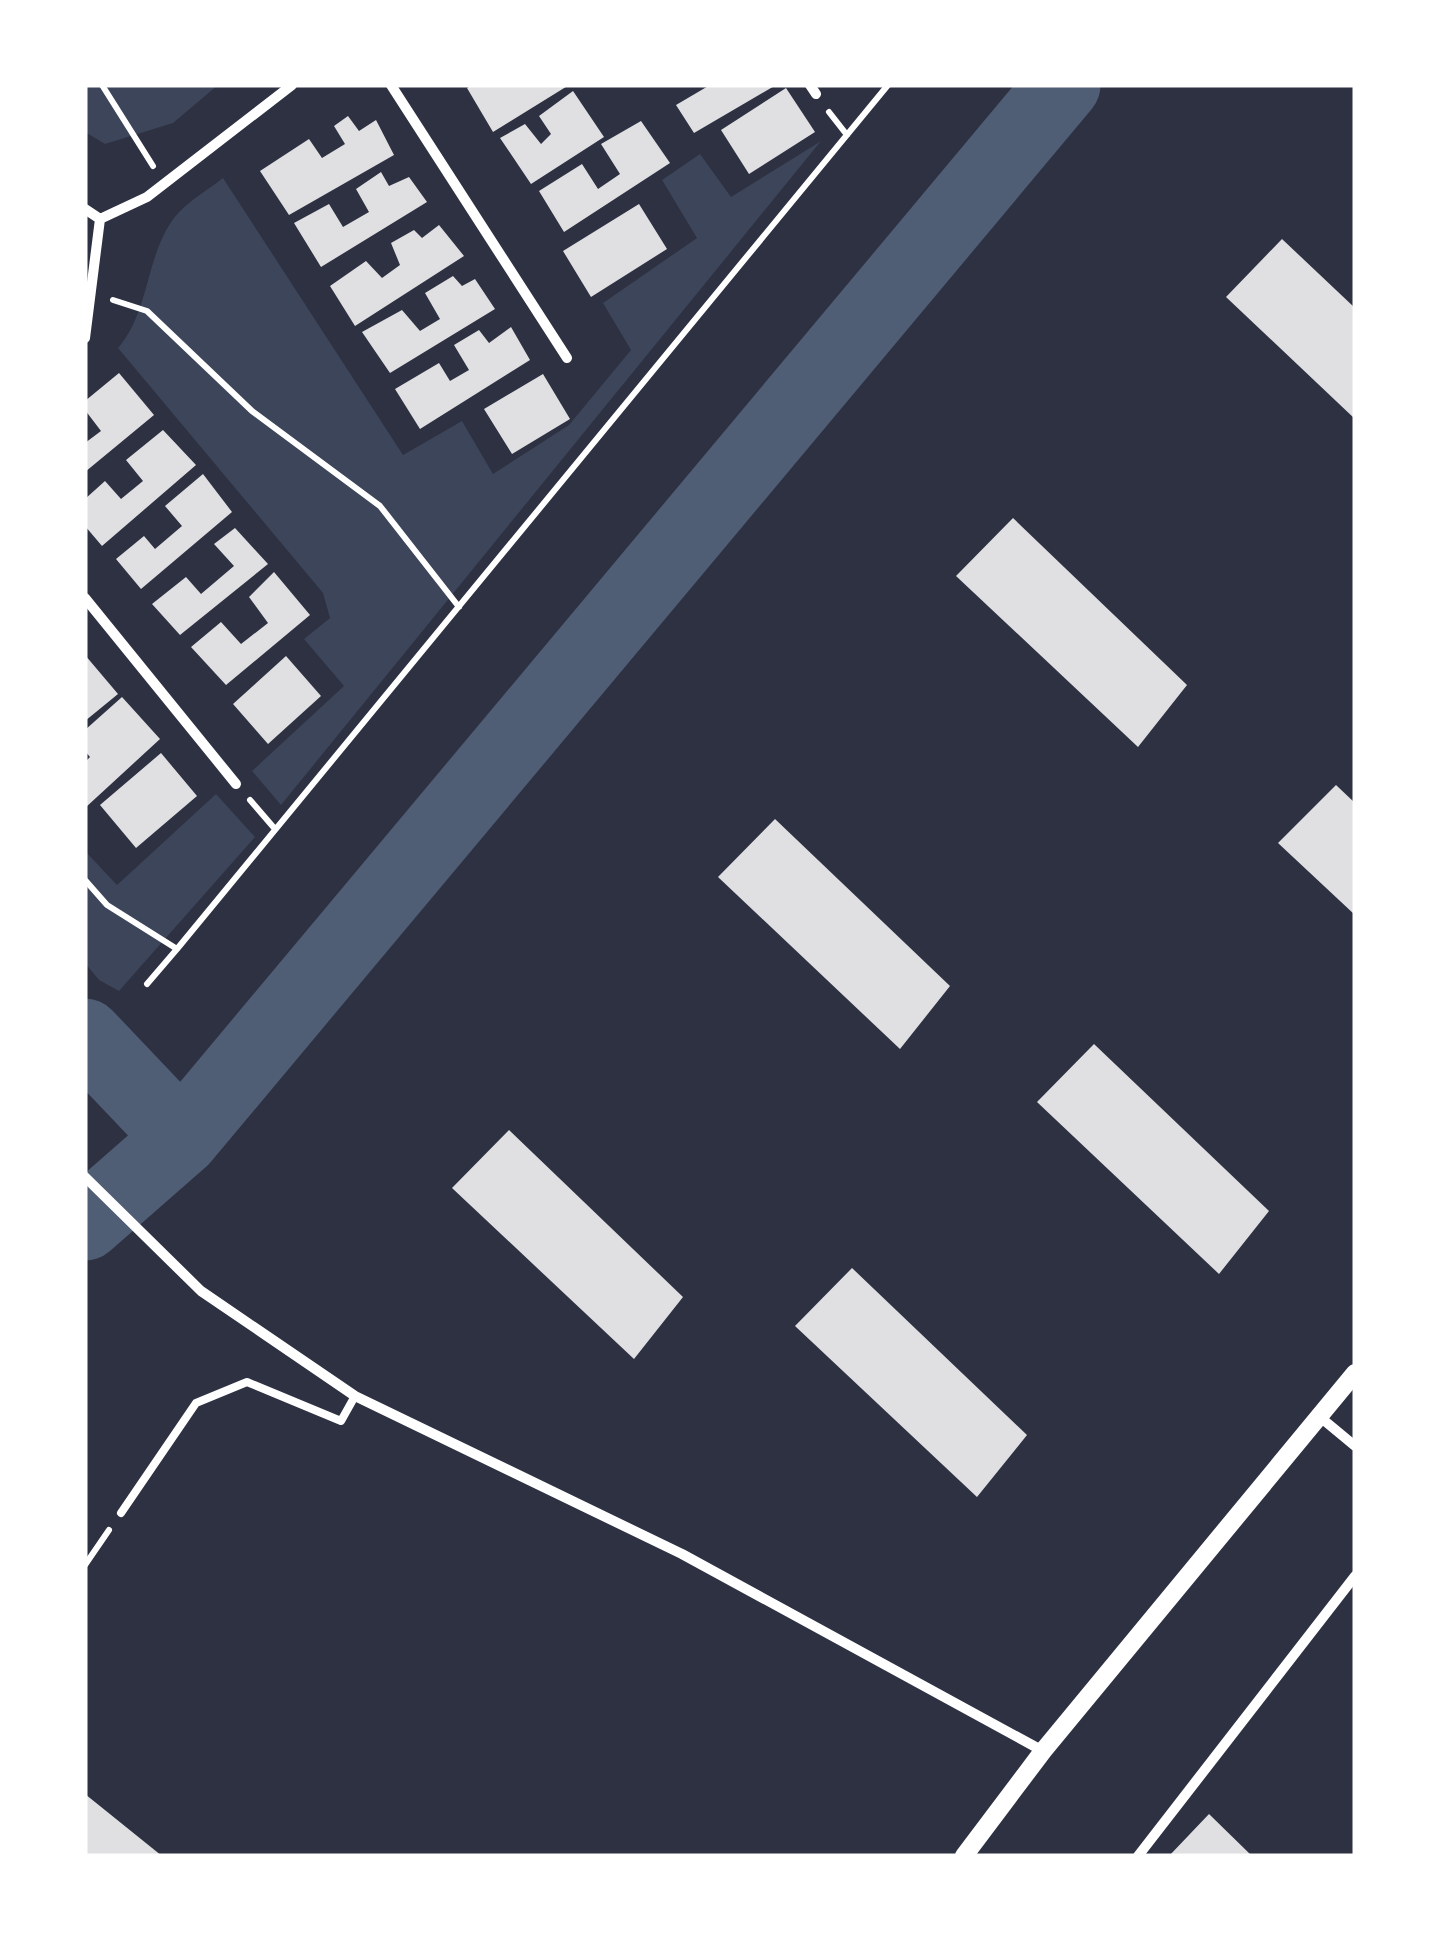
<svg xmlns="http://www.w3.org/2000/svg" width="1440" height="1941" font-family="Jost,sans-serif">
<style>
.green{fill:#3c4559}
.lines{fill:none;stroke-linecap:round;stroke-linejoin:round}
.river{stroke:#4f5d75;stroke-width:75}
.building{fill:#e0e0e3}
.path{stroke:#fff;stroke-width:6}
.service{stroke:#fff;stroke-width:8}
.minor{stroke:#fff;stroke-width:10}
.tertiary{stroke:#fff;stroke-width:18}
</style>
<rect width="100%" height="100%" fill="#2d3142"/>
<path class="green" d="M85,85h133l-45,38 -68,21 -20,-12z
M821,141l-540,664 -29,-34 92,-85 -40,-47 26,-21 -7,-25 -205,-245c32,-37 27,-91 56,-130 12,-16 34,-28 49,-40l180,277 59,-34 31,53 76,-49 62,-75 -28,-47 94,-65 -35,-58 38,-26 31,43z
M216,794l39,43 -136,154 -20,-11 -14,-17v-112l32,34z"/>
<g class="lines">
<path class="river" d="M85,1036l97,102
M85,1223l97,-85 881,-1053"/>
</g>
<path class="building" d="M472,85h97l-76,47 -26,-44z
M710,85h66l-82,48 -18,-28z
M786,88l29,44 -66,42 -28,-44z
M573,91l31,46 -73,47 -31,-46 25,-14 16,20 10,-10 -12,-18z
M348,116l11,15 17,-11 18,35 -105,60 -29,-44 49,-32 13,19 23,-14 -11,-18z
M641,121l29,42 -106,69 -25,-41 43,-27 16,25 22,-15 -19,-30z
M381,172l8,14 20,-9 18,25 -106,65 -27,-44 35,-19 14,23 26,-15 -13,-23z
M639,204l28,45 -76,48 -28,-46z
M439,225l25,31 -109,70 -25,-40 36,-25 16,17 18,-13 -9,-22 23,-13 8,8z
M1282,239l73,69v111l-129,-122z
M453,276l9,10 13,-7 20,30 -105,64 -28,-41 40,-22 18,21 20,-12 -15,-26z
M511,327l19,33 -110,69 -25,-40 44,-26 11,18 19,-11 -15,-25 25,-15 10,13z
M119,373l35,42 -69,57v-29l16,-12 -16,-21v-9z
M543,374l27,45 -58,35 -28,-45z
M163,430l33,35 -94,81 -17,-20v-27l20,-18 16,18 22,-18 -17,-21z
M203,474l29,38 -91,77 -25,-30 28,-23 11,13 27,-23 -17,-20z
M1013,518l174,167 -49,62 -182,-171z
M235,528l33,36 -88,71 -28,-31 34,-27 15,17 33,-28 -20,-22z
M274,572l36,43 -84,70 -35,-38 30,-25 20,22 27,-21 -19,-26z
M85,655l33,39 -33,27z
M286,656l35,40 -53,48 -35,-40z
M122,697l38,42 -75,69v-46l5,-5 -5,-6v-21z
M161,753l36,43 -61,52 -36,-43z
M1336,785l19,18v112l-77,-72z
M775,819l175,167 -50,63 -182,-172z
M1094,1044l175,167 -50,63 -182,-172z
M509,1130l174,167 -49,62 -182,-171z
M852,1268l175,167 -50,62 -182,-171z
M85,1794l77,62h-77z
M1209,1814l43,42h-83z"/>
<g class="lines">
<path class="path" d="M102,85l51,81
M829,112l18,23
M113,300l34,11 105,100 128,95 79,101
M250,800l25,29
M85,880l22,25 70,44 711,-864
M147,984l30,-35
M85,1565l24,-35"/>
<path class="service" d="M121,1513l75,-110 51,-21 94,39 14,-25"/>
<path class="minor" d="M391,85l176,273
M810,85l6,9
M85,209l15,10 47,-22 145,-112
M85,338l15,-119
M85,598l151,186
M85,1177l116,114 154,105 327,158 361,197
M1320,1417l35,29
M1138,1856l217,-280"/>
<path class="tertiary" d="M964,1856l79,-105 312,-378"/>
</g>
<rect width="1440" height="1941" fill="none" stroke="#ffffff" stroke-width="175"/>
</svg>
